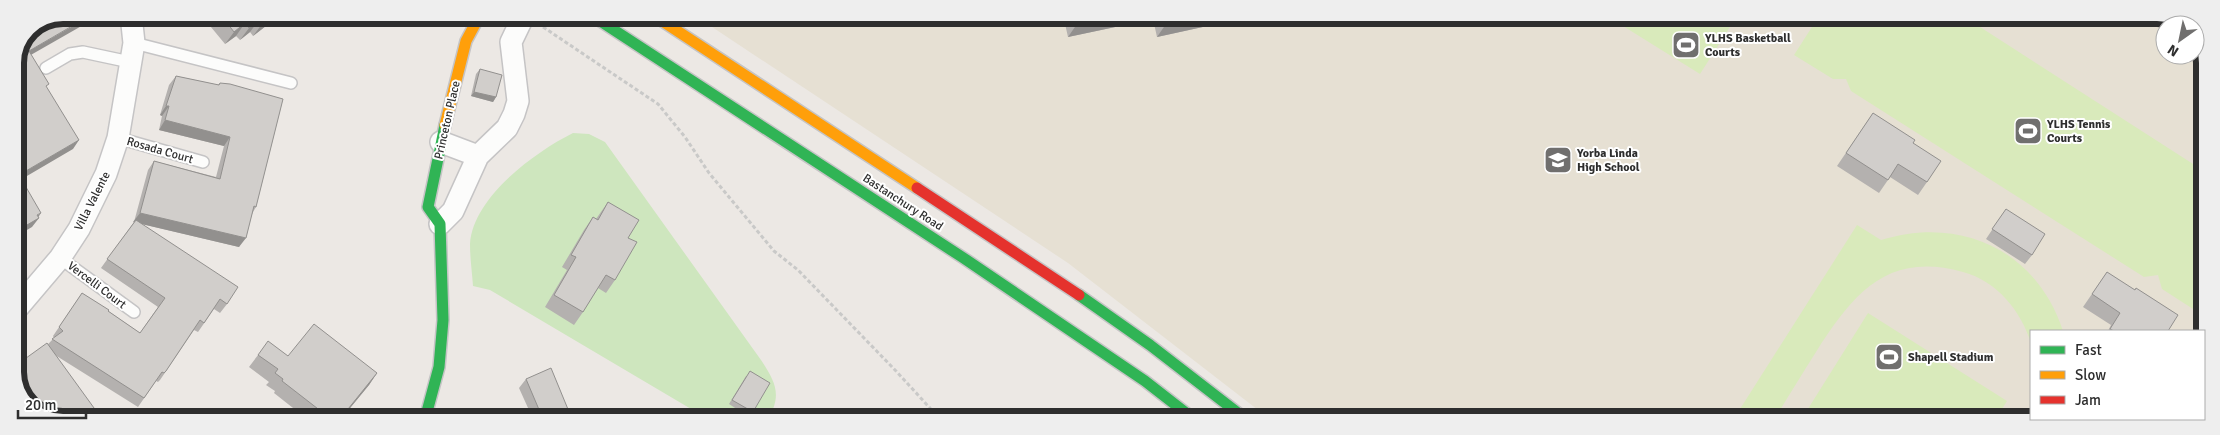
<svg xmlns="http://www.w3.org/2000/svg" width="2220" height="435" font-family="Signika,sans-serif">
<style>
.education{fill:#e6e0d3}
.green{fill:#cee6be}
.pitch{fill:#d9eabb}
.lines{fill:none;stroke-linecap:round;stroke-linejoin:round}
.lane-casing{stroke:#c5c4c5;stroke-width:14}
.street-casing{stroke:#c5c4c5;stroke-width:24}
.fast-casing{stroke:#c5c4c5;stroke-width:14}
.slow-casing{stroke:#c5c4c5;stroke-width:14}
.jam-casing{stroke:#c5c4c5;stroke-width:14}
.path{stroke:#c9c9c8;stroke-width:3;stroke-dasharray:4 2.5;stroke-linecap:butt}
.lane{stroke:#fcfcfb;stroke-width:11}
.street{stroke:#fcfcfb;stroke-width:21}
.fast{stroke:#30b455;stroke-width:11}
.slow{stroke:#ff9f0a;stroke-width:11}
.jam{stroke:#e5322d;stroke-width:11}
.wall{fill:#b4b1af}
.shaded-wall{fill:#92908e}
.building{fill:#d1cecb;stroke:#92908e}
.labels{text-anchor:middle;stroke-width:4;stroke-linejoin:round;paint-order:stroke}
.poi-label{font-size:12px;font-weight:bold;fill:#2e2e2e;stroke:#fff;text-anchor:start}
.street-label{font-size:12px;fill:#2e2e2e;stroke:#fff}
.rim{fill:none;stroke:#2e2e2e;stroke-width:6}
</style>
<rect width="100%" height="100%" fill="#ece8e4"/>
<path class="education" d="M694,15l1472,1 17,9h-18v30h30v-20l10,22 -1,324v-50h-173v88h130l-890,1 -203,-157z"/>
<path class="green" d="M573,133l16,1 16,8 156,218c15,23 21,35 7,59h-60l-218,-129 -17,-4c-1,-14 -3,-28 -3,-42 3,-47 65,-92 103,-111z"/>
<path class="pitch" d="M1607,16h130l-37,58z
M1819,16h144l241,155v145l-42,-27 -4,-14 -14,2 -293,-186 -5,-12h-13l-39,-24z
M2146,16h20l17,9h-18v3z
M1857,225l24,15c80,-25 156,11 182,91h-32v12c-10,-32 -34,-62 -68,-71 -76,-21 -110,22 -147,80 -14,22 -28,45 -42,68h-41z
M1868,313l139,88 -12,19h-194z"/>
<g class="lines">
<defs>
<path id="lane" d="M134,43l157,40
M46,68l24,-14 13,-2 47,10
M118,138l85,24
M60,258l74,54"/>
<path id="street" d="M441,142l37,14
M440,224l13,-13 25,-55 29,-28 7,-14 4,-13 -7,-59 13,-27
M15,311l45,-53 19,-29 27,-55 12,-36 16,-95 -3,-28"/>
<path id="fast" d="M591,15l371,242 183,124 50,39
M1079,295l71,50 97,75
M425,419l14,-52 4,-47 -3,-96 -12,-17 17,-82"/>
<path id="slow" d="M653,15l264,173
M445,125l21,-84 14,-26"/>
<path id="jam" d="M917,188l162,107"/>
</defs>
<use href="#lane" class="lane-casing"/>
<use href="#street" class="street-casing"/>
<use href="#fast" class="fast-casing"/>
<use href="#slow" class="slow-casing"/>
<use href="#jam" class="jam-casing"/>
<path class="path" d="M543,27l115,77 27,33 24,36 65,78 24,19 98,101 44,48"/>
<use href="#lane" class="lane"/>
<use href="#street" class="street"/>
<use href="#fast" class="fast"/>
<use href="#slow" class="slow"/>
<use href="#jam" class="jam"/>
</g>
<path class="wall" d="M201,15h79l-27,21 -3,-4 -10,8 -4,-4 -11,8z
M1063,15h191l-1,1 -96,21 -4,-18 -85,18z
M480,69l16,28 -3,5 -22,-6 5,-22z
M176,76l42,9 2,-2 36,124 -3,5 -14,35 -97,-23 85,80 -7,9 -6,-4 -16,23 -4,-2 -34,50 -2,2 -2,-1 -18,26 -83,-52 -1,64 -25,-13 -14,-28 39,-40 -1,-2 29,-43 58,40 18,-26 -57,-39 33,-46 14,-52 6,-9 62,16 8,-31 -65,-16 3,-14 -2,-1 9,-30z
M1873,113l40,30 14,39 -9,13 -28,-18 -11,16 -42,-27z
M608,202l20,36 -13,42 -9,13 -8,-5 -15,24 -9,13 -29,-18 22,-37 -5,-3 22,-37 9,-13 3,2z
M2006,209l26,46 -7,9 -39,-25z
M2107,272l61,59h-60l3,-6 -28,-18z
M258,355l30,1 89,17 -8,12 -28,34h-34l-33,-26 1,-2 -9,-6 3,-3 -20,-15z
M746,376l7,36 -4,5 -20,-13z
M526,379l46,40h-39l-14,-31z"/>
<path class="shaded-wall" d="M92,15l-7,9 -63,36 7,-9z
M273,15h7l-27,21 9,-12z
M1119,15h37l-3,4 -85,18 9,-13z
M1206,15h48l-1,1 -96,21 9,-13z
M259,20l-9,12 -10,8 9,-12z
M245,23l-9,13 -11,8 9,-12z
M474,92l22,5 -3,5 -22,-6z
M166,106h3l-7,10 -2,-1z
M165,120l65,17 -6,9 -65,-16z
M79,140l-6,9 -58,34 4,-8z
M41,213l-4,6 2,-1 -7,9 -17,10v-5z
M140,213l106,25 -7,9 -106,-25z
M377,373l-8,12 -28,34h-1z"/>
<path class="building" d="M62,15h29l-62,36 20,33 -3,2 33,54 -60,35 22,38 -4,2 2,3 -24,14v-170l14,-33z
M221,15h52l-11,9 -3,-4 -10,8 -4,-5 -11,9z
M1075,15h44l-42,9z
M1164,15h42l-40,9z
M480,69l22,6 -6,22 -22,-5z
M176,76l43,9 1,-2 10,1 53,15 -27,108 -2,-1 -8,32 -106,-25 14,-52 66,18 10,-42 -65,-17 4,-14h-3z
M1873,113l42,27 -2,3 28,18 -14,21 -29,-18 -10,16 -42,-27z
M608,202l31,18 -11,18 9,4 -22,38 -9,-5 -23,37 -29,-17 22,-38 -5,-2 22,-38 5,3z
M2006,209l39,25 -13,21 -40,-26z
M136,220l102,67 -11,17 -7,-5 -16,24 -4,-3 -34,51 -2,2 -2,-1 -18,26 -92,-59 11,-8 -4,-4 23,-34 27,17 -1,1 32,22 25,-35 -58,-39z
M2107,272l28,18 1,-2 42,27 -10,16h-54l-4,-2 10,-16 -28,-19z
M314,324l63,49 -37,46h-9l-49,-38 1,-2 -8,-6 3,-4 -20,-14 10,-14 20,15z
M47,343l55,76h-48l-21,-11 -10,-14 -8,-16v-12z
M551,368l21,51h-29l-17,-40z
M750,371l20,12 -17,29 -21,-12z
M223,413l4,6h-14z
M267,413l4,6h-15z"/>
<defs>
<symbol id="stadium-square" viewBox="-11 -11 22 22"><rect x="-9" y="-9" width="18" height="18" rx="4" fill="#706f6e" stroke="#fff"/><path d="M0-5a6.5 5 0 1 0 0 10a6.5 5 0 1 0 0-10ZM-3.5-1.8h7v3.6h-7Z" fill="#fff"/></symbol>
<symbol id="school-square" viewBox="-11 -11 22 22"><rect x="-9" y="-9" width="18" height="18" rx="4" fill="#706f6e" stroke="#fff"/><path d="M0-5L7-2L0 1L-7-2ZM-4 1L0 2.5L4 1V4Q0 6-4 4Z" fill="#fff"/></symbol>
</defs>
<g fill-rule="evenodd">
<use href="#stadium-square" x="1670" y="29" width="32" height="32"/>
<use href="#stadium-square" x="2012" y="115" width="32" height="32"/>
<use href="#school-square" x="1542" y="144" width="32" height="32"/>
<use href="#stadium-square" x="1873" y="341" width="32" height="32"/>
</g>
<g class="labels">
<g class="poi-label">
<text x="1705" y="42">YLHS Basketball<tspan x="1705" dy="14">Courts</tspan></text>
<text x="2047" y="128">YLHS Tennis<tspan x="2047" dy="14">Courts</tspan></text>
<text x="1577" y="157">Yorba Linda<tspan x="1577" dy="14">High School</tspan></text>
<text x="1908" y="361">Shapell Stadium</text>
</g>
<g class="street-label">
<text transform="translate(447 120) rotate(-77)" y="4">Princeton Place</text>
<text transform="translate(160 150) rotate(16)" y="4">Rosada Court</text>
<text transform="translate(92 201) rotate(-63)" y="4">Villa Valente</text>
<text transform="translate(903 202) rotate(33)" y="4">Bastanchury Road</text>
<text transform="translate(97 285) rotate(37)" y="4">Vercelli Court</text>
</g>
</g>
<path d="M0 0H2220V435H0ZM63 24H2157A39 39 0 0 1 2196 63V372A39 39 0 0 1 2157 411H63A39 39 0 0 1 24 372V63A39 39 0 0 1 63 24Z" fill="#eee" fill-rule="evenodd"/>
<path class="rim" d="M63 24H2157A39 39 0 0 1 2196 63V372A39 39 0 0 1 2157 411H63A39 39 0 0 1 24 372V63A39 39 0 0 1 63 24Z"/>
<rect x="2030" y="330" width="175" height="90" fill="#ffffff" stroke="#ababab"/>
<rect x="2040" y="346" width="25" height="8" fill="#30b455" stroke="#ababab"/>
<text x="2075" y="355" font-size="15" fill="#2e2e2e">Fast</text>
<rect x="2040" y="371" width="25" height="8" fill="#ff9f0a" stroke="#ababab"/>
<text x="2075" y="380" font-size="15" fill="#2e2e2e">Slow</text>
<rect x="2040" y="396" width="25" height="8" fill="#e5322d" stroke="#ababab"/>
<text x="2075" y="405" font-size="15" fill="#2e2e2e">Jam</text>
<g transform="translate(2180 40) rotate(213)"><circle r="24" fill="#ffffff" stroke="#ababab"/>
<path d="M0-4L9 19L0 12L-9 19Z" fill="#706f6e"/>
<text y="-8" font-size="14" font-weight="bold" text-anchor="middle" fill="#2e2e2e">N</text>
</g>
<path d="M18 410v8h68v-8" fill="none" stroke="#2e2e2e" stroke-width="2.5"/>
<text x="25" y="410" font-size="15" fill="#2e2e2e" stroke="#ffffff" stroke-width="4" paint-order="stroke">20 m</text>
</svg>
